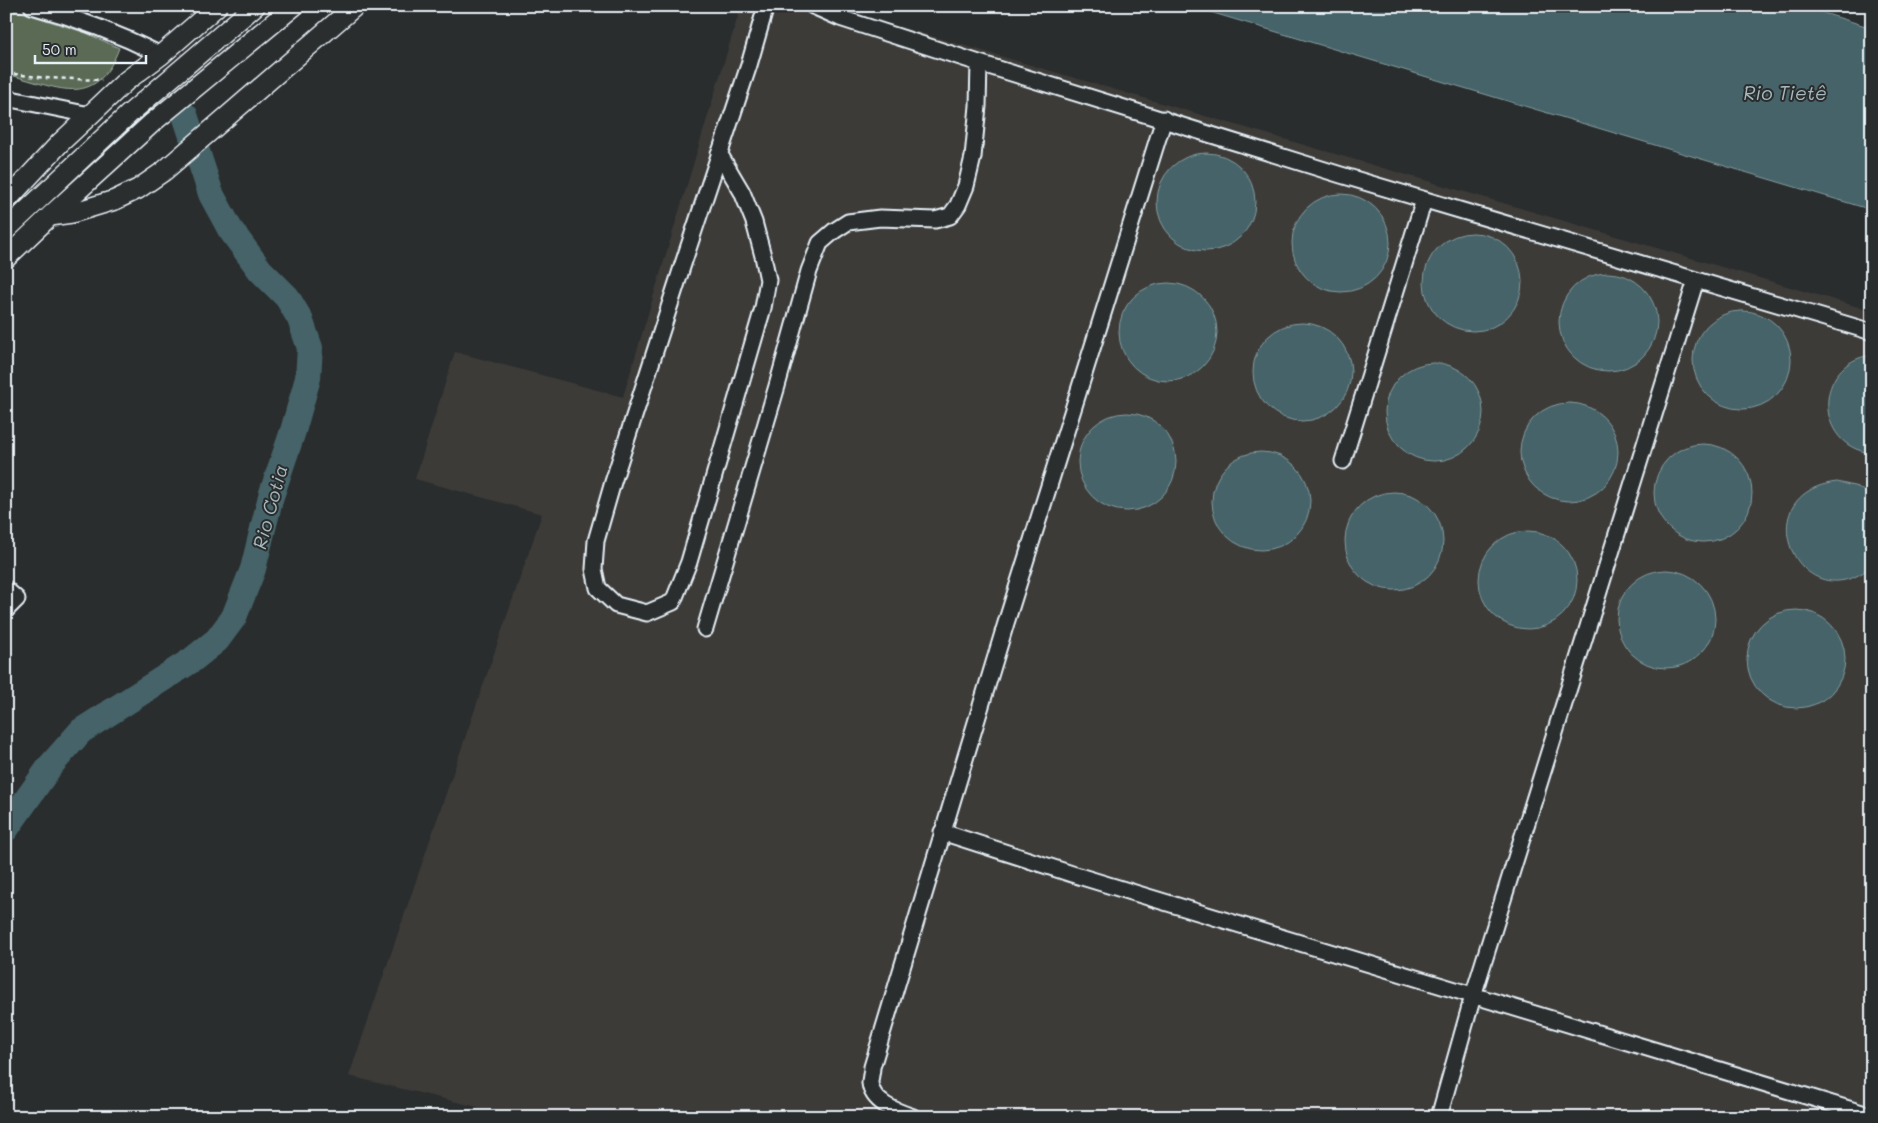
<svg xmlns="http://www.w3.org/2000/svg" width="1878" height="1123" font-family="Mali,sans-serif">
<style>
.built{fill:#3c3b37}
.green{fill:#5a6b55;stroke:#a1aea6}
.water{fill:#456367;stroke:#869ca1}
.lines{fill:none;stroke-linecap:round;stroke-linejoin:round}
.river{stroke:#456367;stroke-width:26}
.minor-casing{stroke:#e8f1f8;stroke-width:19}
.major-casing{stroke:#e8f1f8;stroke-width:22}
.path{stroke:#e8f1f8;stroke-width:2.5;stroke-dasharray:4 4;stroke-linecap:butt}
.minor{stroke:#2a2d2e;stroke-width:15}
.major{stroke:#2a2d2e;stroke-width:19}
.labels{text-anchor:middle;stroke-width:4;stroke-linejoin:round;paint-order:stroke}
.water-label{font-size:19px;font-style:italic;fill:#a7b8be;stroke:#2a2d2e}
</style>
<rect width="100%" height="100%" fill="#2a2d2e"/>
<filter id="ink" filterUnits="userSpaceOnUse"><feTurbulence type="fractalNoise" baseFrequency=".02" numOctaves="2"/><feDisplacementMap in="SourceGraphic" scale="10" xChannelSelector="R" yChannelSelector="G"/><feConvolveMatrix kernelMatrix="1 2 1 2 8 2 1 2 1" color-interpolation-filters="sRGB"/></filter>
<g filter="url(#ink)">
<path class="built" d="M741,6h88l1043,305v806h-1353l-170,-41 193,-562 -127,-35 40,-127 168,45z"/>
<path class="green" d="M6,7l80,26 33,15c-24,64 -63,38 -113,26z"/>
<path class="water" d="M1190,6h611l71,22v182z
M1157 202a49 49 0 1 1 98 0a49 49 0 1 1-98 0Z
M1292 243a49 49 0 1 1 98 0a49 49 0 1 1-98 0Z
M1424 282a49 49 0 1 1 98 0a49 49 0 1 1-98 0Z
M1559 322a49 49 0 1 1 98 0a49 49 0 1 1-98 0Z
M1119 332a49 49 0 1 1 98 0a49 49 0 1 1-98 0Z
M1693 360a49 49 0 1 1 98 0a49 49 0 1 1-98 0Z
M1253 372a49 49 0 1 1 98 0a49 49 0 1 1-98 0Z
M1872,355v98c-59,-6 -59,-91 0,-98z
M1385 412a49 49 0 1 1 98 0a49 49 0 1 1-98 0Z
M1520 452a49 49 0 1 1 98 0a49 49 0 1 1-98 0Z
M1078 462a49 49 0 1 1 98 0a49 49 0 1 1-98 0Z
M1654 493a49 49 0 1 1 98 0a49 49 0 1 1-98 0Z
M1212 501a49 49 0 1 1 98 0a49 49 0 1 1-98 0Z
M1837,482l21,5 14,10v69c-72,59 -130,-73 -35,-84z
M1345 541a49 49 0 1 1 98 0a49 49 0 1 1-98 0Z
M1479 580a49 49 0 1 1 98 0a49 49 0 1 1-98 0Z
M1617 619a49 49 0 1 1 98 0a49 49 0 1 1-98 0Z
M1747 659a49 49 0 1 1 98 0a49 49 0 1 1-98 0Z"/>
<g class="lines">
<path class="river" d="M6,829l45,-64 30,-34 111,-71 25,-20 17,-23 19,-48 18,-73 22,-65 15,-53 2,-30 -10,-29 -13,-22 -27,-27 -30,-41 -19,-35 -26,-79"/>
<defs>
<path id="minor" d="M32,6c45,12 87,28 129,49
M813,6l27,12 139,45 362,112 531,157
M6,98l84,17
M719,153l23,39 12,30 9,34 5,24 -5,28 -74,254 -16,40 -26,11 -31,-8 -18,-17 -4,-19 2,-28 17,-59 70,-218 66,-199 17,-59
M1343,461l81,-261
M6,589l11,10 -11,11
M705,629l72,-243 32,-115 11,-28 14,-12 14,-9 32,-4 55,2 15,-4 8,-11 8,-19 7,-29 5,-51 1,-43
M942,832l130,42 800,242
M913,1117c-17,-6 -41,-14 -43,-34 0,-5 2,-11 2,-16l134,-444 158,-504
M1439,1117l34,-121 223,-716"/>
<path id="major" d="M6,201l54,-58 30,-28 36,-34 35,-26 56,-49
M50,216l22,-3 43,-13 23,-11 26,-18 191,-165
M6,230l123,-116 126,-108
M6,258l44,-42 102,-93 142,-117"/>
</defs>
<use href="#minor" class="minor-casing"/>
<use href="#major" class="major-casing"/>
<path class="path" d="M6,73l39,5 57,2"/>
<use href="#minor" class="minor"/>
<use href="#major" class="major"/>
</g>
</g>
<g class="labels">
<g class="water-label">
<text x="1785" y="100">Rio Tietê</text>
<text transform="translate(270 507) rotate(-75)" y="7">Rio Cotia</text>
</g>
</g>
<rect width="1878" height="1123" fill="none" stroke="#2a2d2e" stroke-width="25"/>
<rect x="12" y="12" width="1853" height="1098" fill="none" stroke="#e8f1f8" stroke-width="2" filter="url(#ink)"/>
<path d="M35 55v8h111v-8" fill="none" stroke="#e8f1f8" stroke-width="2.5"/>
<text x="42" y="55" font-size="15" fill="#e8f1f8" stroke="#2a2d2e" stroke-width="4" paint-order="stroke">50 m</text>
</svg>
